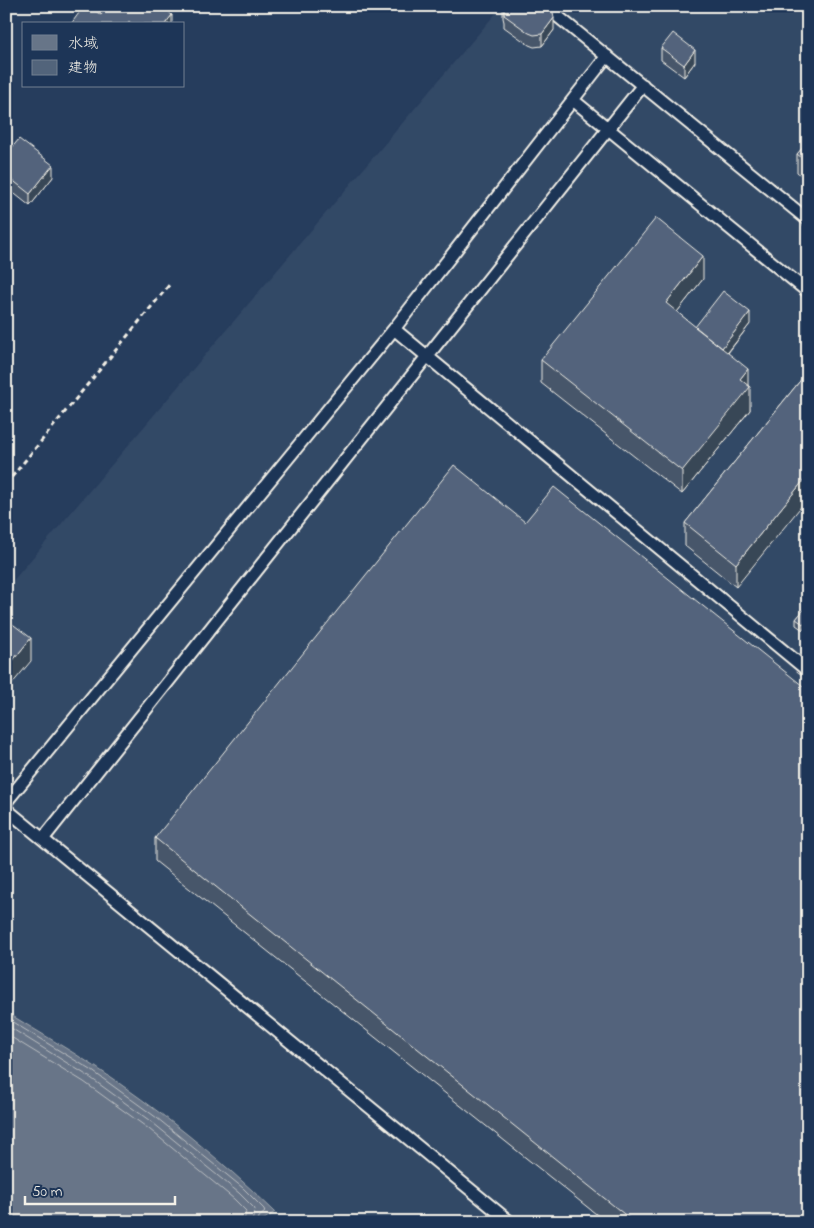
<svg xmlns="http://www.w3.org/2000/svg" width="814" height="1228" font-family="'Indie Flower','Klee One',sans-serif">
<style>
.built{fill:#334966}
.water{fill:#677588;stroke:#9fa7ae}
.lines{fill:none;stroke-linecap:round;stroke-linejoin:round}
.shore{stroke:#bcbfc2;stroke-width:1}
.service-casing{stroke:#f4f1e8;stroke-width:15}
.path{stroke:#f4f1e8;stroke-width:3;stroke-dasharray:5 4;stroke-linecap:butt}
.service{stroke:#1d3557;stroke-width:11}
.wall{fill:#47566a;stroke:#f4f1e8}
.shaded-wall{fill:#394656;stroke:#f4f1e8}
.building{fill:#52647b;stroke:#f4f1e8}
</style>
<rect width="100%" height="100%" fill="#263d5d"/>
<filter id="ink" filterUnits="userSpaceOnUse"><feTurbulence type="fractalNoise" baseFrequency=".02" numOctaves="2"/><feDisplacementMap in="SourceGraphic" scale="10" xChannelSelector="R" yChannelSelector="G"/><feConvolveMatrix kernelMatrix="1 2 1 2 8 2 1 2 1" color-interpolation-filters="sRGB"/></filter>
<g filter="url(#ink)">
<path class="built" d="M502,6h306v1216h-802v-633z"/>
<path class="water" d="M6,1012c29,18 59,35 88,54 63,42 127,93 181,146l-15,10h-254z"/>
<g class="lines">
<path class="shore" d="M6,1018l85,52 66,48 86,70 21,21 1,3 -6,5 -1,5
M6,1025l82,51 65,47 86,70 16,16 -3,13
M6,1034l78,48 65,47 85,70 12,12 -2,11"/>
<defs>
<path id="service" d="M545,6l263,214
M573,100l235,192
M394,329l414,342
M6,802l388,-473 213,-273
M6,809l504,413
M43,839l600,-754"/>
</defs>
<use href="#service" class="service-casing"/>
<path class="path" d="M6,484l164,-200"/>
<use href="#service" class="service"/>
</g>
<path class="wall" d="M93,6h69l10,18h-101l22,-15z
M503,6l51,24 -12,16 -8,1 -5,-2 -25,-18v-5l-1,-4z
M661,48l34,14 -11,15 -23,-17z
M808,142v39l-11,-9v-18z
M6,155l47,22 -23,29 -24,-19z
M703,279l-26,33 18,15 55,-3 -22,29 20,32 2,25 -68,84 -141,-111v-23z
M808,371l-72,216 -51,-41v-23z
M808,577v20l-7,-5v-7z
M806,607l-3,23 -7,-5v-6z
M155,838l653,384h-202l-451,-361z"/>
<path class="shaded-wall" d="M172,15v9h-7z
M554,18v12l-12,16v-12z
M695,50v12l-11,15v-12z
M53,165v12l-23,29v-12z
M703,256v23l-37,47v-23z
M750,312v12l-32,41v-12z
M748,369v20l2,-2v23l-68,84v-23l58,-92z
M808,475v23l-72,89v-23z
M808,617v7l-5,6v-6z
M31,638v23l-25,30v-22z"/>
<path class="building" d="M84,6h5l12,9 5,-7 -2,-2h58l10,9 -7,9h-33l-3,-3 -2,3h-56z
M503,6h46l4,6 1,6 -12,16 -8,1 -5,-2 -25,-18 1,-2z
M673,33l22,17 -11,15 -23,-17z
M19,139l34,26 -23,29 -24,-19v-20z
M808,142v21l-11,-9z
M656,218l47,38 -37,47 82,66 -8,10 10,8 -68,84 -141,-111z
M723,291l27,21 -28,36 -27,-21z
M808,371v104l-72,89 -51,-41z
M454,465l71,57 29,-35 254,203v532h-174l-479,-384z
M808,577v14l-7,-6z
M806,607l2,2v8l-5,7 -7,-5z
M6,619l25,19 -25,31z
M486,1215l8,7h-13z"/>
</g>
<rect width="814" height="1228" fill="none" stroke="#1d3557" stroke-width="25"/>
<rect x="12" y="12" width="789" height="1203" fill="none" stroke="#f4f1e8" stroke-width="2" filter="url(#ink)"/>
<rect x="22" y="22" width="162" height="65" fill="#1d3557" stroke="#738091"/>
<rect x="32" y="35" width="25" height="15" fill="#677588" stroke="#738091"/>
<text x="68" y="48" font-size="15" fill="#f4f1e8">水域</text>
<rect x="32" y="60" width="25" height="15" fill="#52647b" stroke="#738091"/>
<text x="68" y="72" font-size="15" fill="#f4f1e8">建物</text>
<path d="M25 1196v8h150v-8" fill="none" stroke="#f4f1e8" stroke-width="2.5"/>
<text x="32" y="1196" font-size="15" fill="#f4f1e8" stroke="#1d3557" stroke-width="4" paint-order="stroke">50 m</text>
</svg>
